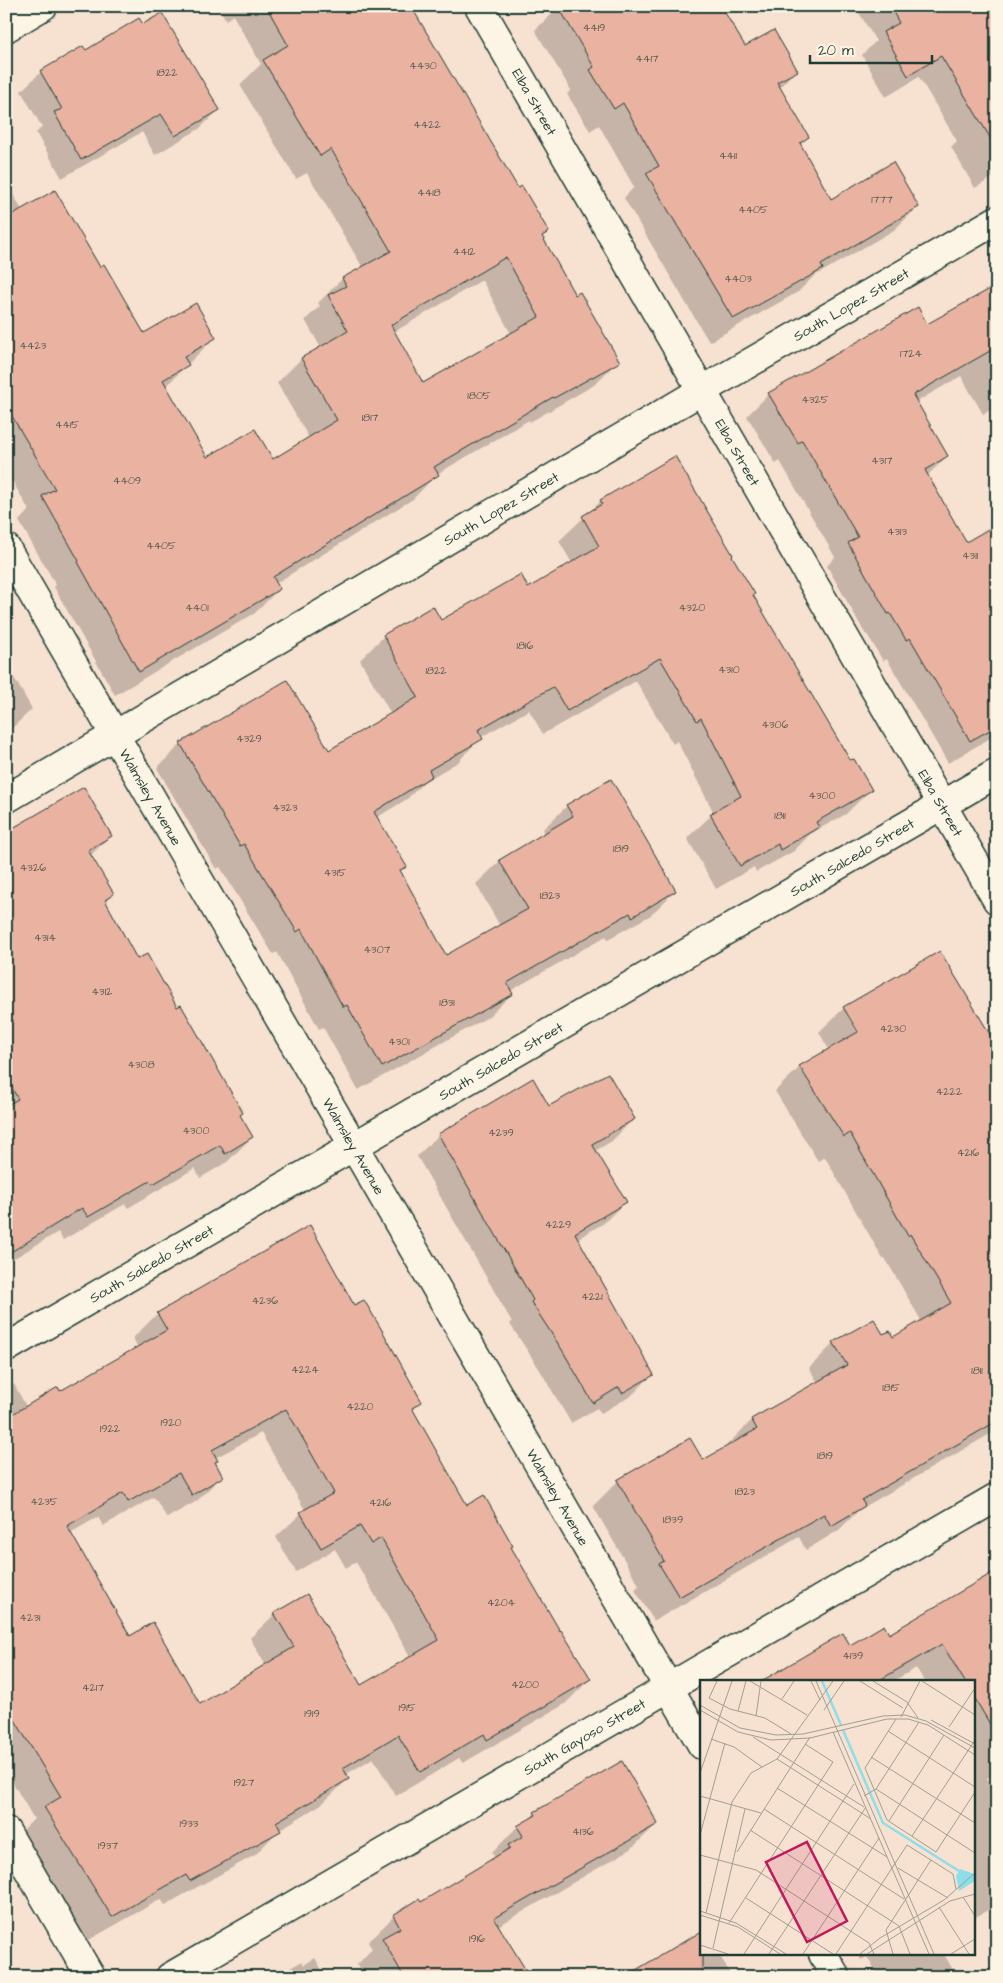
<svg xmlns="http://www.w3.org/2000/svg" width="1003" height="1983" font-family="'Architects Daughter',sans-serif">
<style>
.shadow{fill:#0003;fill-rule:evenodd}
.building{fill:#eab2a1;stroke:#1f3d34;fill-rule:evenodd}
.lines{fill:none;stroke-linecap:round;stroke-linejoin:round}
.minor-casing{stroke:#1f3d34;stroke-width:31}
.minor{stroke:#fcf5e5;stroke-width:28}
.labels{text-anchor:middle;stroke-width:5;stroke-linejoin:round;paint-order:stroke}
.number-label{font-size:11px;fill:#525a4f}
.street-label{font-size:14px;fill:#1f3d34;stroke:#fcf5e5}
.inset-river{fill:none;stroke:#8edeea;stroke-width:2.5}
.inset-road{fill:none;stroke:#a19f92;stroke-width:1}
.view{fill:#c2185b;fill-opacity:0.15;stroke:#c2185b;stroke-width:2.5}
.inset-edge{fill:none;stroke:#1f3d34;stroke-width:2.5}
</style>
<rect width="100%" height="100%" fill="#f7e1d1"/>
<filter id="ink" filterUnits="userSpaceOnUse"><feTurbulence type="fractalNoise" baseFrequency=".02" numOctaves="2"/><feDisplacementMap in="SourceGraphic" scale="10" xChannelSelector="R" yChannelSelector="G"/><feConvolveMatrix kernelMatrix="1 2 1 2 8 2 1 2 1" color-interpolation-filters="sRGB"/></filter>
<g filter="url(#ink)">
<path class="shadow" d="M218,6h193l107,184 29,42 -6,6 34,59 43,64 -24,24 -64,37 -1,-2 -92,54 -24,25 -137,84 3,6 -24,24 -140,82 -61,-108 2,-2 -37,-64 10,-11 -23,-40v-288l16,28 77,58 45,67 71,2 -50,50 42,72 66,1 36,-22 -32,-55 24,-24 20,-11 -16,-28 15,-14 -2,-3 24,-24 21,-11 -56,-95 -11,6 -56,-94 21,-21 -28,-49 -7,5zM482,280l29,54 -89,51 -28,-53z
M549,6h131l65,42 51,22 -17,18 28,49 -7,8 31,56 87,6 -24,23 -81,47 -15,15 -89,50 -85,-144 10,-11 -35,-62 -9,6 -23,-37 4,-4 -36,-60 18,-17z
M855,6h142v169l-22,13 -24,-41 6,-6 -38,-64 -33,20 -24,-42 14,-14z
M85,52l134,58 -20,19 -44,26 -13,-23 -80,46 -26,-45 6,-6 -21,-36 20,-19z
M997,287v120l-14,7 -22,-38 -45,26 31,54 -20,20 38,67 32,-18v209l-49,29 -61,-104 -4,2 -16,-27 -1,1 -39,-69 8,-9 -55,-96 -4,3 -29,-48 22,-22 158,-68z
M601,501l129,55 21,40 99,166 20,28 -24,24 -36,20 -16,17 -38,21 -2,-5 -38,22 -29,-51 27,-25 -37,-72 -4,3 -37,-63 -93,53 -14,-24 -48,27 -23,25 -34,20 -17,17 -31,19 29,48 -6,6 47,84 54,-30 -24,-42 24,-23 46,-27 -3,-5 24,-23 108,85 -24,24 -43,24 -2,-3 -96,55 2,3 -24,23 -130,73 -35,-63 -4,2 -42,-77 -4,2 -53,-87 -4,2 -59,-101 24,-24 148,8 62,-38 -31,-54 24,-24 56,-14 88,-33 44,-26 -13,-22z
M8,667l24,42 -26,25v-66z
M6,833l104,3 -20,20 23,38 -8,9 32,58 102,154 13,22 -25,25 -27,16 -5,-10 -67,40 -3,-4 -62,36 -5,-8 -52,31z
M997,835v20l-8,-13z
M844,1008l142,24 6,-4 5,8v394l-138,80 -20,20 -33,20 -7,-13 -145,84 -19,-31 4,-5 -46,-79 25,-25 84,-19 26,-16 -1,-1 25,-25 66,-37 -9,-15 25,-25 49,-7 10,3 29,-17 -37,-64 -2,1 -58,-102 -7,4 -43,-70 25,-24 29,-17 -10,-18zM846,1013h2l14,23 -2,2z
M549,1108l84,11 -21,22 -17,10 30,51 -21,21 -27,16 76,135 -22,22 -30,17 -4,-5 -26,15 -31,-53 -30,-46 2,-2 -95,-166 22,-21z
M309,1227l45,80 66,95 -8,8 54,96 44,42 49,84 31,47 -25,25 -102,59 -4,-5 -63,38 -23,-38 -28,17 3,4 -25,24 -44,27 -24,25 -90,50 -4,-6 -74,42 -66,-109 13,-13 -28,-48v-383l8,-4 13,24 33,-16 78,-44 -5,-10 24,-24zM261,1433l44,77 -29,27 20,35 39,-23 11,19 10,-6 55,96 -50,29 -86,-73 -25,24 16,28 -66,40 -71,-69 -59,-104 28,-16 5,9 51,-29 13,21 30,-17 25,-25 -8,-13 2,-2 -1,-3z
M997,1572v200l-10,6 10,16v5l-5,5 5,8v107l-6,-11 -17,10v-236h-47l-3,-2 -8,-12 -24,14h-129l87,-35 38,-12z
M535,1813l122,11 -26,25 -133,77 31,51h-165l-7,-12 15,-16 -4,-7 26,-26 26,-12 75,-46 -3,-6 25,-25 9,-5z
M702,1954h17l13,23h-106z
M858,1954h86l13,23h-78l-12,-20 -6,3z
M315,1958l11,19h-51l27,-16 2,4z
M6,1961l9,16h-9z
M750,1972l3,5h-10z"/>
<path class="building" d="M266,6h145l107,182 4,-2 27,46 -7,4 33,59 5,-3 40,70 -66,36 -1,-1 -119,70 5,8 -166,102 7,12 -141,83 -61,-110 1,-1 -37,-65 13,-7 -49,-83v-188l49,-28 45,77 4,-3 40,69 52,-30 20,35 -32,19 5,8 -26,15 44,77 48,-28 18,30 64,-39 -36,-62 47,-27 -20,-36 18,-9 -4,-8 49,-27 -60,-102 -11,7 -57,-96 25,-15zM506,257l33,60 -116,66 -32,-58z
M558,6h163l24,40 29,-16 24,41 -21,11 32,55 -9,6 31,56 62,-37 26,45 -98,58 2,4 -90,50 -87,-146 13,-7 -36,-63 -9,6 -24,-39 4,-3z
M890,6h107v143l-56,-93 -33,20 -25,-44 16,-9z
M162,13l58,97 -45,26 -14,-22 -80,46 -27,-48 8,-3 -22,-38 43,-25 3,4 53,-32 4,6z
M997,285v62l-84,48 35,61 -23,14 41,72 31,-18v202l-27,15 -60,-103 -4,2 -16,-27 -2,1 -40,-71 10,-6 -56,-97 -4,3 -30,-50 150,-86 9,17z
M675,456l58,99 -1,1 23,38 -2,1 97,165 4,-1 18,31 -56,32 3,5 -39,23 -2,-6 -38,22 -30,-52 31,-18 -40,-78 -4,3 -37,-63 -93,53 -14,-24 -75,43 5,9 -54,31 3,6 -58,36 33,55 -7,3 46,85 82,-46 -29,-49 74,-44 -7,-11 45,-26 65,112 -44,26 -2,-4 -123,70 6,11 -131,73 -35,-62 -4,2 -42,-78 -4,3 -53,-88 -4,2 -60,-103 107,-63 42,70 89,-53 -35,-62 50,-29 8,14 80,-46 7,14 71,-42 -17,-30 20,-12 -2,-4z
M84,787l28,49 -24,14 26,44 -9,6 32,59 10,-5 30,53 4,-2 62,108 -3,2 13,22 -28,17 -5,-9 -67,39 -3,-3 -62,36 -6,-9 -76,47v-149l12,-7 -12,-22v-245z
M940,951l57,95v375l-135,79 3,6 -34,20 -7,-12 -145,83 -20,-33 5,-3 -47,-81 73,-42 13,22 54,-31 -6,-10 96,-54 -14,-23 41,-23 9,15 7,-3 3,6 58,-34 -41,-69 -2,2 -58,-103 -6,4 -45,-71 59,-34 -15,-25z
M608,1073l27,46 -43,25 35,58 -52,31 79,142 -32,18 -3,-6 -26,16 -32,-55 -30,-46 2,-2 -95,-166 95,-56 16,28z
M310,1225l44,80 10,-5 19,32 39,70 -10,6 55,97 17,-10 29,51 -2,1 49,84 1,-1 30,49 -104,61 -3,-6 -64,38 -22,-37 -55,33 6,11 -73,43 5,9 -91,50 -4,-6 -74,42 -68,-110 17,-10 -55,-92v-287l52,-31 2,4 107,-61 -10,-17zM286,1409l48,84 -34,19 21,36 39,-22 11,18 10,-6 58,102 -78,45 -54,-91 -33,19 20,34 -94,57 -47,-82 -23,14 -63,-110 56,-33 5,9 51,-29 13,22 31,-18 -8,-15 3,-1 -6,-11z
M997,1570v166l-23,-39v-15h-9l-23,-38 -66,38h-116l83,-49 7,12 34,-20 5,9z
M622,1761l36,63 -164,94 36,59h-126l-22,-39 18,-10 -7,-13 26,-16 2,3 89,-54 -2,-3 15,-9 -6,-10 19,-11 -2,-3z
M702,1931v46h-78z"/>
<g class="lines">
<defs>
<g id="minor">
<path id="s1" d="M479,6l518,894"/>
<path d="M6,28l37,-22"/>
<path id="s2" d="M6,548l696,1197"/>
<path id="s3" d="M6,799l695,-408 296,-171"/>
<path id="s4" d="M6,1348l991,-575"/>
<path d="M6,1831l85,146"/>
<path d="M823,1954l13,23"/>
<path id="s5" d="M170,1977l827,-480"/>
</g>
</defs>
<use href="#minor" class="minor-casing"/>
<use href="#minor" class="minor"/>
</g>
</g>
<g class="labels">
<g class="number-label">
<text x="594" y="31">4419</text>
<text x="647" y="62">4417</text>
<text x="423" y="69">4430</text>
<text x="167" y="76">1822</text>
<text x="427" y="128">4422</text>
<text x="728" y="159">4411</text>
<text x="429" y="196">4418</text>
<text x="882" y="203">1777</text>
<text x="753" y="213">4405</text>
<text x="464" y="255">4412</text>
<text x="738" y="282">4403</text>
<text x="33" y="349">4423</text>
<text x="911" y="357">1724</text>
<text x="479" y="399">1805</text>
<text x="815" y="403">4325</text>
<text x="370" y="421">1817</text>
<text x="67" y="428">4415</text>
<text x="882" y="464">4317</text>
<text x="127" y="484">4409</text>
<text x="897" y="535">4313</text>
<text x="161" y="549">4405</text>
<text x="970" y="559">4311</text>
<text x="197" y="611">4401</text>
<text x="692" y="611">4320</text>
<text x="525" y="649">1816</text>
<text x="729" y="673">4310</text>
<text x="436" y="674">1822</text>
<text x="775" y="728">4306</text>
<text x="249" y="742">4329</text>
<text x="822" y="799">4300</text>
<text x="285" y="811">4323</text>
<text x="780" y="819">1811</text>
<text x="621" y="852">1819</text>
<text x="33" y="871">4326</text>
<text x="335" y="876">4315</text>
<text x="550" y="899">1823</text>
<text x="45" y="941">4314</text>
<text x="377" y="953">4307</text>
<text x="102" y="995">4312</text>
<text x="447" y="1006">1831</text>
<text x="893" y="1032">4230</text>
<text x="399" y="1045">4301</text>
<text x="141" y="1068">4308</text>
<text x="949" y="1095">4222</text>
<text x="196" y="1134">4300</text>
<text x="501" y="1136">4239</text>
<text x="968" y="1156">4216</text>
<text x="558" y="1228">4229</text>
<text x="592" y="1300">4221</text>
<text x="265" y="1304">4236</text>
<text x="305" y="1373">4224</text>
<text x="977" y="1374">1811</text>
<text x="891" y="1391">1815</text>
<text x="360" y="1410">4220</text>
<text x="171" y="1426">1920</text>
<text x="110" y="1432">1922</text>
<text x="825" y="1459">1819</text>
<text x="745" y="1495">1823</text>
<text x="44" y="1505">4235</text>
<text x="380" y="1506">4216</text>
<text x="673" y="1523">1839</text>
<text x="501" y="1606">4204</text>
<text x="30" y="1621">4231</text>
<text x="853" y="1659">4139</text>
<text x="525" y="1688">4200</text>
<text x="93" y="1691">4217</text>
<text x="407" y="1711">1915</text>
<text x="312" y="1717">1919</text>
<text x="244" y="1786">1927</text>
<text x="189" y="1827">1933</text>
<text x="583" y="1835">4136</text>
<text x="108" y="1849">1937</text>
<text x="477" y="1942">1916</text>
</g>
<g class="street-label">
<text dy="5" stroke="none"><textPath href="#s1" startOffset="111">Elba Street</textPath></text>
<text dy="5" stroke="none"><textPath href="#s3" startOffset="979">South Lopez Street</textPath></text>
<text dy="5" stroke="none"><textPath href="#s1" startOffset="516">Elba Street</textPath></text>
<text dy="5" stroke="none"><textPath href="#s3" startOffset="574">South Lopez Street</textPath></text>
<text dy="5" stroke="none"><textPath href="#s2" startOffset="288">Walmsley Avenue</textPath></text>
<text dy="5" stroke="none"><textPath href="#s1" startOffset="921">Elba Street</textPath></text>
<text dy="5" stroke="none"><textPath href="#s4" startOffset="978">South Salcedo Street</textPath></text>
<text dy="5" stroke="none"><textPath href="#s4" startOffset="572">South Salcedo Street</textPath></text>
<text dy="5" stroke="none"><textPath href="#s2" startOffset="692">Walmsley Avenue</textPath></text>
<text dy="5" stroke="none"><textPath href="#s4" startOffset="168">South Salcedo Street</textPath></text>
<text dy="5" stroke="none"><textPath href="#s2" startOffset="1098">Walmsley Avenue</textPath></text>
<text dy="5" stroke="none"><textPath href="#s5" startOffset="479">South Gayoso Street</textPath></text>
</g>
</g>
<g transform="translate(700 1680)">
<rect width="275" height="275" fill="#f7e1d1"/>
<path d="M260,189l15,5v7l-16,10 -3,-15z" fill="#8edeea"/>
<path class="inset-river" d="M122,1l19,44M143,50l40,93 76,48"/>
<path class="inset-road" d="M17,1l-8,17 21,11 35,9 26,16M50,1l57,34M111,1l9,19M116,1l118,273M160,1l43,27M173,1l34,21 11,16M222,1l53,34M82,19l12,-18M0,25l40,23 36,7 27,-1 80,-18 22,-1 21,6 49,27M0,30l38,22 33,8 39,-2 77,-19h21l20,6 47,30M124,30l20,-29M38,31l8,-30M56,36l5,-35M201,37l19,-36M196,39l-31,49 22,52 49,32 39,-60M231,40l44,24M249,47l26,-39M188,51l87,56M133,52l96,222M53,57l111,70M11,59l23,8 28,20M171,77l104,66M77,79l94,60M0,93l32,-92M77,108l110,69M176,109l99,64M0,116l61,17M164,116l12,-7 43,-67M64,129l140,90M189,141l55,-86M50,150l149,96 11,28M0,155l25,-92M212,156l63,-96M37,172l73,-115M0,175l56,15 113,73 5,11M198,188l50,30M263,217l12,19M46,218l87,56M239,227l30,47M0,231l36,12 50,31M6,233l26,-111 19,-29 26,-14 56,-78M0,235l38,12 42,27M29,243l104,-161 -28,-18M0,265l28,9M13,268l32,-139M44,274l110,-170M69,274l97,-147M103,274l76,-116M136,274l71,-109 46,29 3,15M160,274l20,-16 64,-38 31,-27M167,274l83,-53 25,-7M193,274l-7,-24 45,-70M251,274l24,-15"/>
<path class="view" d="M107,162l40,79 -40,21 -41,-80z"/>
<rect width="275" height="275" class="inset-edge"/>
</g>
<rect width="1003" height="1983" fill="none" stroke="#fcf5e5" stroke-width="25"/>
<rect x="12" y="12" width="978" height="1958" fill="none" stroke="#1f3d34" stroke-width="2" filter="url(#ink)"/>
<path d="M810 55v8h122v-8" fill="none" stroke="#1f3d34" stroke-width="2.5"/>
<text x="818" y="55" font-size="15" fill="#1f3d34" stroke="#fcf5e5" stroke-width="4" paint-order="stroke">20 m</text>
</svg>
